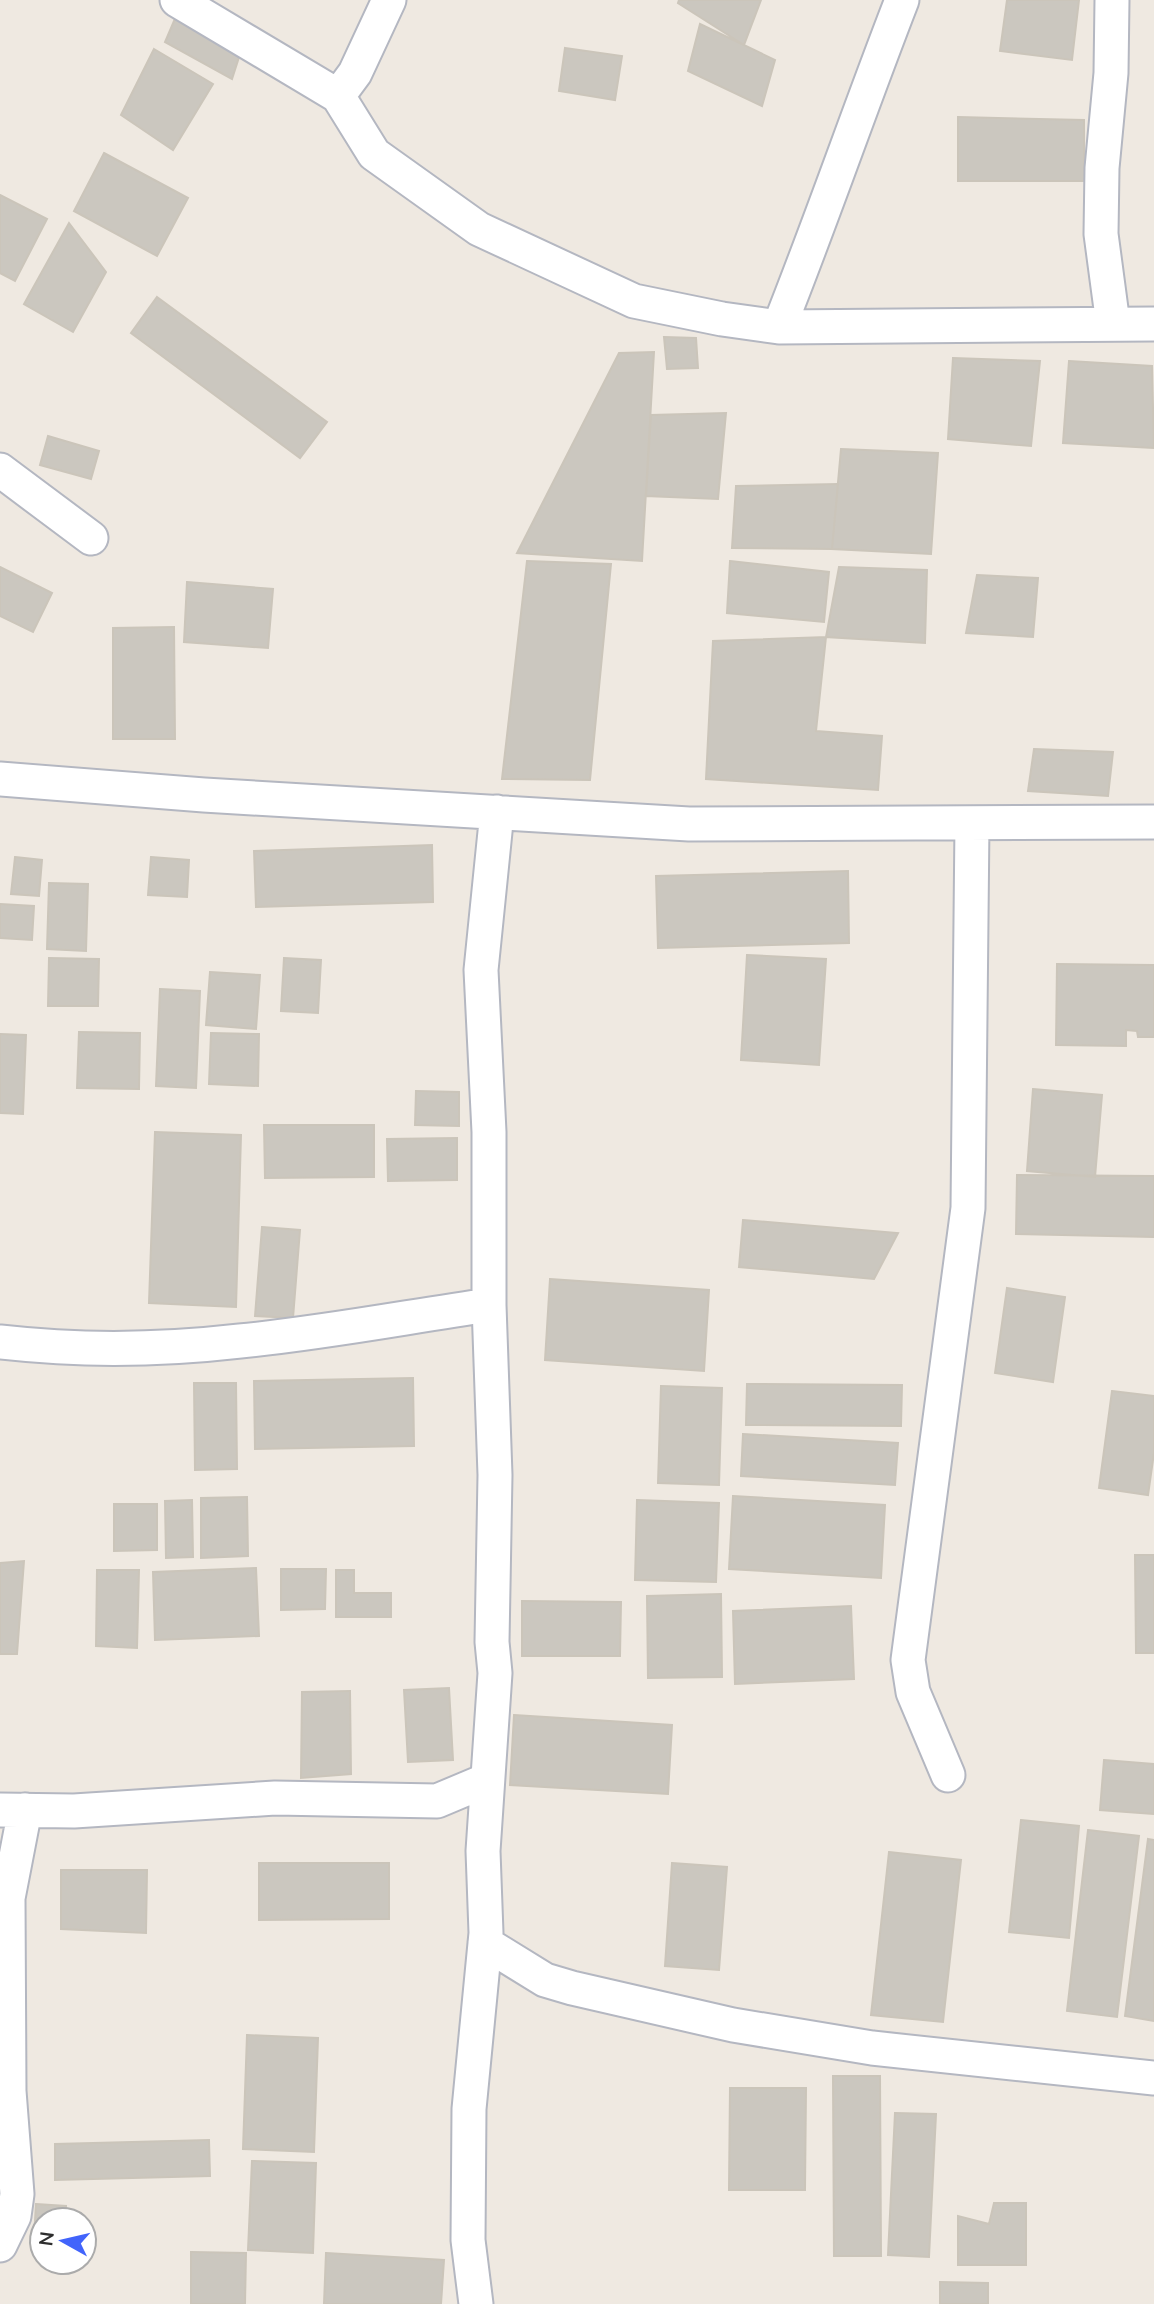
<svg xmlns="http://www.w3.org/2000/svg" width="1154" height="2304" font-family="'Nunito Sans',sans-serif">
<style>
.building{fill:#cbc7bf;stroke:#cbc5ba;stroke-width:2}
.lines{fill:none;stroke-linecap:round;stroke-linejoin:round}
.street-casing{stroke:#b4b7c1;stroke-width:37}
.street{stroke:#fff;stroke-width:33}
</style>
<rect width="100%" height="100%" fill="#efe9e1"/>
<path class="building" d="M679,0h82l-17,45 -66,-42z
M1007,0h72l-7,60 -72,-9z
M177,14l64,37 -9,28 -67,-37z
M700,24l75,36 -13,46 -74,-35z
M565,48l57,8 -7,44 -56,-9z
M154,49l59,35 -40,66 -52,-35z
M958,117l126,3v61h-126z
M104,153l84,45 -31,58 -83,-45z
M0,195l47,24 -32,62 -15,-8z
M69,223l37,49 -33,60 -49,-28z
M157,297l170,125 -27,36 -169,-125z
M664,337l32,1 2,30 -31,1z
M654,352l-12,209 -125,-8 102,-200z
M953,358l87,3 -9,85 -83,-7z
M1069,361l83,5 2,82 -91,-5z
M726,413l-8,86 -72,-3 5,-81z
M48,436l51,15 -8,28 -51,-14z
M841,449l97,4 -7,101 -99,-5z
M838,484l-6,65 -100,-1 4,-62z
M527,561l84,3 -21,216 -88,-1z
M730,561l99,11 -5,50 -97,-9z
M0,567l52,26 -19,39 -33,-16z
M839,567l88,3 -2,73 -99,-6z
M977,575l61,3 -5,59 -67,-4z
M187,582l86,7 -5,59 -84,-6z
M174,627l1,112h-62v-111z
M826,637l-10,94 66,5 -4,54 -172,-11 7,-138z
M1034,749l79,3 -5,44 -80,-5z
M432,845l1,57 -177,5 -2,-56z
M15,857l27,3 -3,36 -28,-2z
M151,857l38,3 -2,37 -39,-2z
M848,871l1,72 -191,5 -2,-72z
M49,883l39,1 -2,67 -39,-2z
M0,904l34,2 -2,34 -32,-2z
M747,955l79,4 -7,106 -78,-5z
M49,958l50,1 -1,47h-50z
M284,958l37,2 -3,53 -37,-2z
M1057,964l97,1v72h-16l-1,-6 -11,-1v16l-70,-1z
M210,972l50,3 -4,54 -50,-4z
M160,989l40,2 -4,97 -40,-2z
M79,1032l61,1 -1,56 -62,-1z
M211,1033l48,1 -1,52 -49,-2z
M0,1034l26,1 -3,79 -23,-1z
M1033,1089l69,6 -7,82 -68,-6z
M416,1091l43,1v34l-44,-1z
M264,1125h110v52l-109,1z
M155,1132l86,3 -5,172 -87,-4z
M457,1138v42l-69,1 -1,-42z
M1017,1175l137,1v61l-138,-3z
M743,1220l155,13 -24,46 -135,-12z
M262,1227l38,3 -7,88 -38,-2z
M550,1279l159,11 -5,81 -159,-11z
M1007,1288l58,9 -12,85 -58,-9z
M413,1378l1,68 -159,3 -1,-68z
M194,1383h42l1,86 -42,1z
M747,1384l155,1 -1,41 -155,-1z
M661,1386l61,2 -3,97 -61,-2z
M1112,1391l42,5v57l-6,42 -49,-7z
M743,1434l155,9 -3,42 -154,-9z
M733,1496l152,9 -4,73 -152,-9z
M247,1497l1,59 -47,2v-60z
M192,1500l1,57 -27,1 -1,-57z
M637,1500l82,3 -3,79 -81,-2z
M114,1504h43v46l-43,1z
M1135,1555h19v98h-18z
M24,1561l-7,93h-17v-91z
M256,1568l3,68 -104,4 -2,-68z
M281,1569h45l-1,40 -44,1z
M97,1570h42l-2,78 -41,-2z
M336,1570h18v23h37v24h-55z
M721,1594l1,83 -74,1 -1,-82z
M522,1601l99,1 -1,54h-98z
M851,1606l3,73 -119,5 -2,-73z
M449,1688l4,72 -45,2 -4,-72z
M350,1691l1,83 -50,4 1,-86z
M514,1715l158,10 -4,69 -158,-9z
M1104,1760l50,4v50l-54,-4z
M1021,1820l58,6 -10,112 -60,-6z
M1088,1830l51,6 -22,181 -50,-6z
M1148,1839l6,1v181l-29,-5z
M889,1852l72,8 -18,162 -72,-7z
M259,1863h130v56l-130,1z
M672,1863l55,4 -8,103 -54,-4z
M61,1870h86l-1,63 -85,-4z
M247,2035l71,3 -4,114 -71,-3z
M833,2076h47l1,180h-47z
M730,2088h76l-1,102h-76z
M895,2113l41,1 -7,143 -41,-2z
M209,2140l1,36 -155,4v-36z
M252,2161l64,2 -3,90 -65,-3z
M994,2203h32v62h-68v-49l31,8z
M36,2204l30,2 -1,14h-23v34h-9z
M191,2252l55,1 -1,51h-54z
M326,2253l118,7 -3,44h-117z
M940,2282l48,1v21h-48z"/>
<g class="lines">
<defs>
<path id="street" d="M177,0l161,96 36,58 105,75 155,72 88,18 57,8 375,-3
M1112,0l-1,73 -9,95 -1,66 12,90
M338,96l17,-23 34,-73
M779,327c43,-108 81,-219 123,-327
M0,470l91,68
M0,779l204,16 485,29 465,-2
M0,1342c79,9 162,8 240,-1 83,-8 166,-24 249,-36
M948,1775l-35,-83 -5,-32 60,-452 4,-385
M0,1810l74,1 201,-13 162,3 50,-21
M485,1943l60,37 27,8 161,37 139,23 282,30
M0,2245l14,-29 3,-22 -8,-103 -1,-193 17,-88
M476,2304l-8,-64 1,-131 17,-176 -3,-82 12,-178 -3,-31 3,-167 -6,-170v-173l-8,-162 16,-158"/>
</defs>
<use href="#street" class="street-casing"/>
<use href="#street" class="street"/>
</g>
<g transform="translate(63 2241) rotate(278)"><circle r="33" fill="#ffffff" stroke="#ababab" stroke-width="2"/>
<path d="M0-5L12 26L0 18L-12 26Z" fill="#4264fb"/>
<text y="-10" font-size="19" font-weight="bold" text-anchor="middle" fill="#2e2e2e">N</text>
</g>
</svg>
